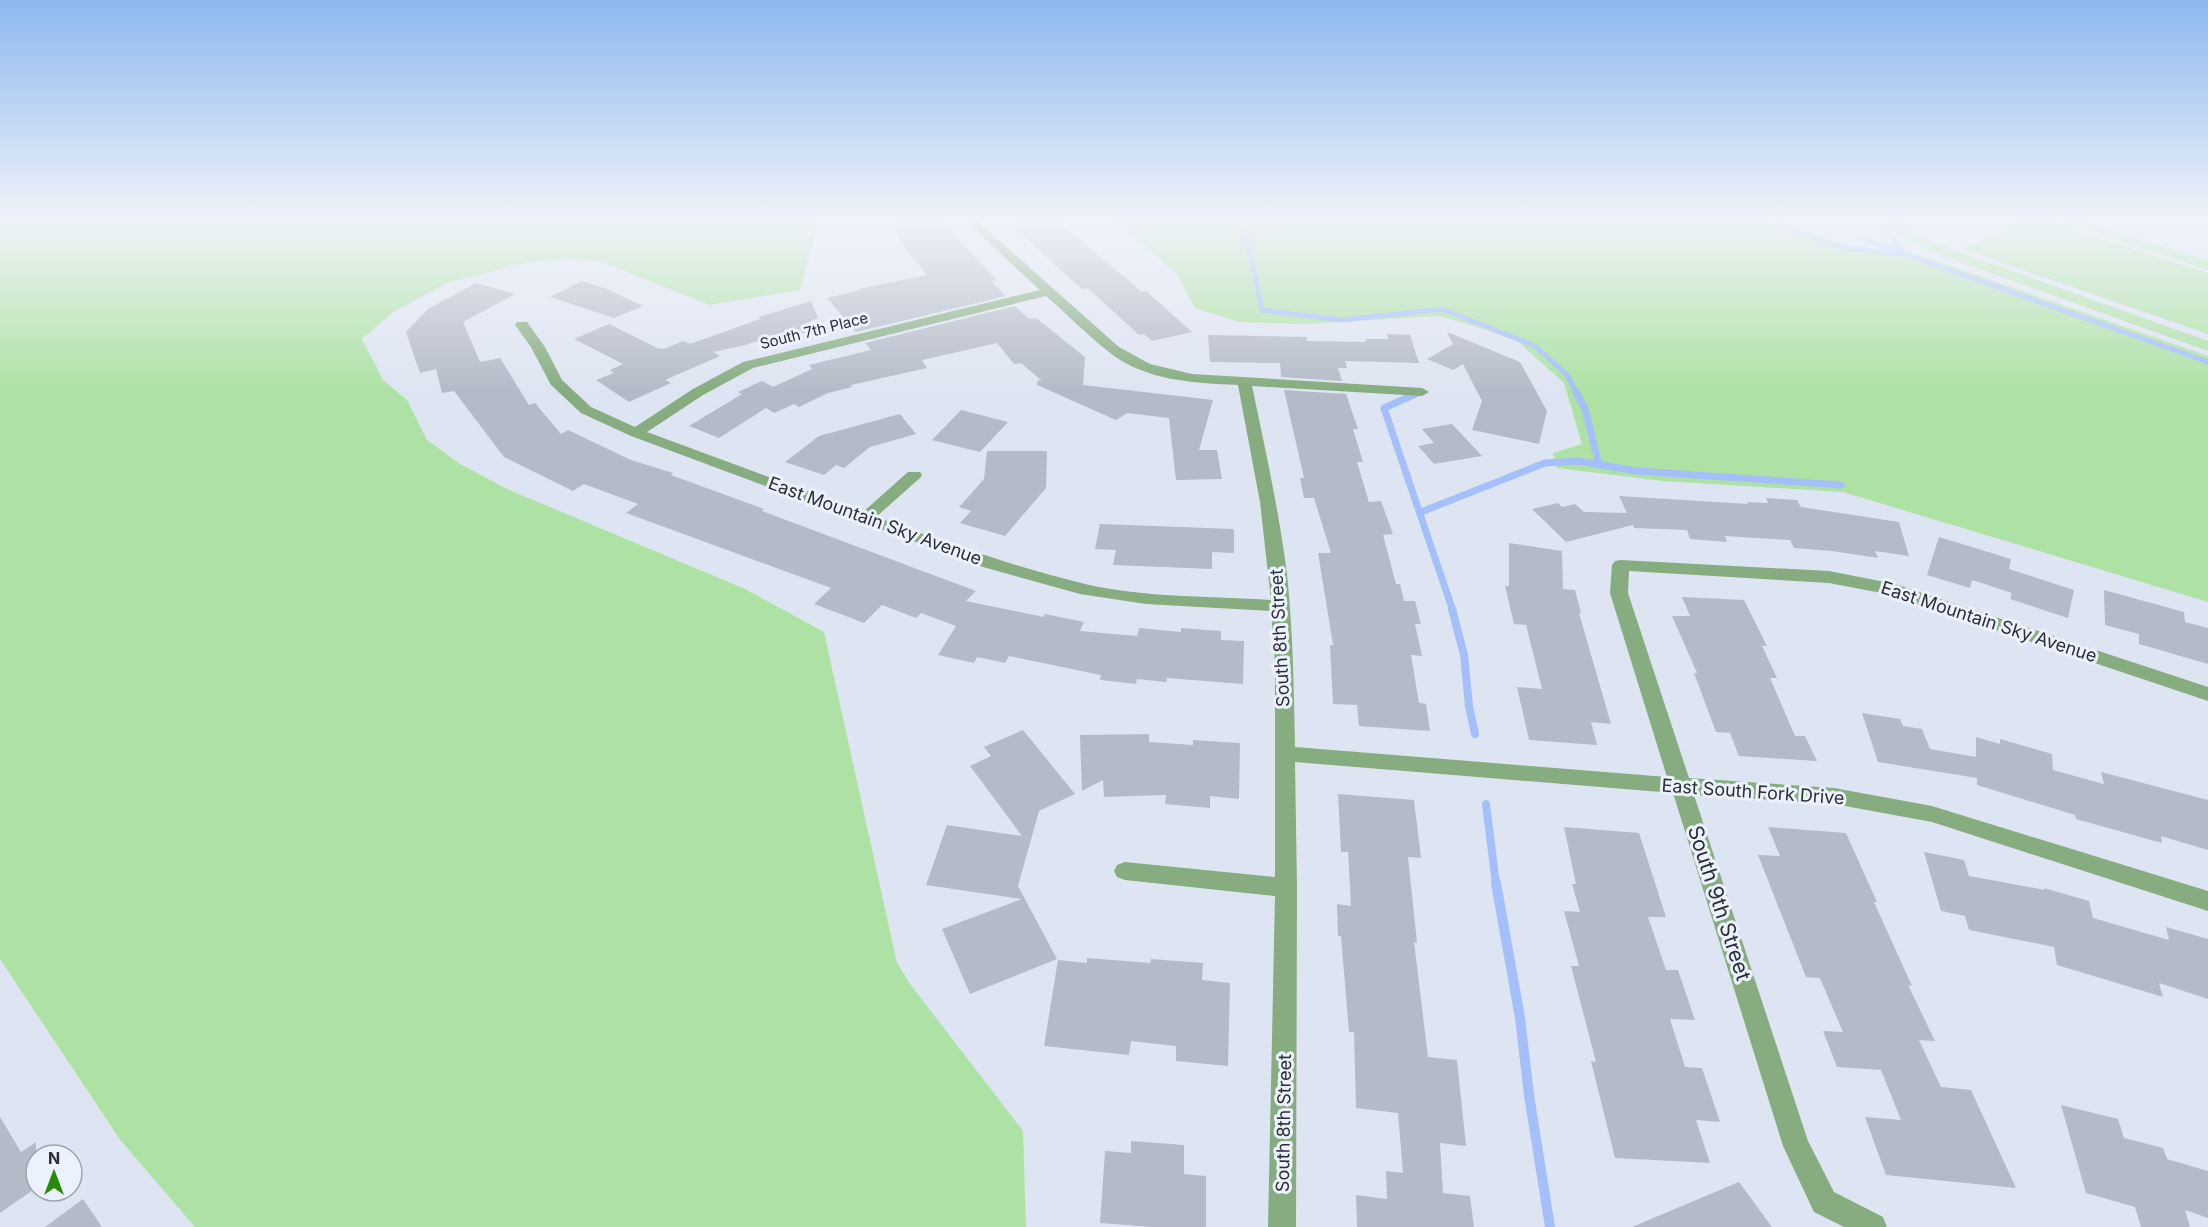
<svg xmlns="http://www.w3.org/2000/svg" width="2208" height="1227" font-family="Inter,sans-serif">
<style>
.green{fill:#aee2a4}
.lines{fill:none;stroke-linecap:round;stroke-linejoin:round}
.stream-far3{stroke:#a4bff9;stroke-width:5}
.stream-far2{stroke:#a4bff9;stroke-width:7}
.stream-far1{stroke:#a4bff9;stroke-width:8}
.stream{stroke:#a4bff9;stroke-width:10}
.building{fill:#b4bbc8}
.minor{fill:#86ac7f;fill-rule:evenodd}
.labels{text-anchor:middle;stroke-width:6;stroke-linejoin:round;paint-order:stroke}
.far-street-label{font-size:15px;fill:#2b2e33;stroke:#ecf2fd}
.street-label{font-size:18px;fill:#2b2e33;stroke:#ecf2fd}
.near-street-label{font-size:21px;fill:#2b2e33;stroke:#ecf2fd}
</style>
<rect width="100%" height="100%" fill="#dee5f2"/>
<path class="green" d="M0,220h819l-19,70 -91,15 -107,-43 -31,-3 -48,4 -76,20 -54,29 -31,27 21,41 24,20 20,40 33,24 47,25 238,100 79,43 73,331 13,21 113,147 3,96h-831l-74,-86 -121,-182z
M1103,220h669l77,26 71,9 288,101v246l-365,-110 -180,-11 -106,-13 -4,-15 29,-9 -18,-61 -50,-45 -75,-22 -132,8 -68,-2 -44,-14 -18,-34 -56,-49z
M1884,220h22c8,16 26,22 42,28l260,93v10l-273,-98c-20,-8 -38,-15 -51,-33z
M2023,220h19l166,53v61l-245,-85z
M2052,220h26l130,41v9z"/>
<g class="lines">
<path class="stream-far3" d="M1243,220l19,90 80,10 100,-11 93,37 31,28 11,19
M1767,220l79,28 52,6
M1880,220l21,30
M1860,238l348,124
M1417,393l3,-1"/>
<path class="stream-far2" d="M1420,392l-36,16 69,203
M1576,392l9,17 14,56
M1421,512l124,-49 33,-2 59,10 204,14"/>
<path class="stream-far1" d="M1452,609l12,46 5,51 6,28
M1486,804l10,80"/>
<path class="stream" d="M1496,883l24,135 9,77 21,132"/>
</g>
<path class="building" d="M891,220h51l54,60 -5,1 15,15 -150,36 -29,-34 33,-8 -1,-1 68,-14 -22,-27z
M1008,220h48l80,67 6,5 4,-1 46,41 -40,9 -8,-7 -5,1 -51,-47 -6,1 -15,-13z
M582,281l25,8 36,17 -29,12 -64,-21z
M476,283l39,11 -52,28 17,40 20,-4 29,47 6,-2 26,31 7,-4 63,30 42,13 -2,2 93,34 -2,2 214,80 -10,10 78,16 1,-3 39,8 -4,9 57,5 2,-8 42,4v-4l40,3v9l23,1 -1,43 -76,-6 -1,4 -29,-3 -1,5 -36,-4 1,-5 -92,-19 -4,7 -28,-6 -3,6 -36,-8 18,-29 -35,-13 -5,5 -34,-13 -18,18 -50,-19 17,-16 -205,-75 12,-9 -54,-20 -11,7 -69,-34 -50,-66 -12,2 -6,-24 -16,4 -14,-41 22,-23z
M811,301l7,17 -14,6 5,8 -42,9 -1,-3 -21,7 -32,7 7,4 -55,24 6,3 -42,19 -33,-22 18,-7 -4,-3 13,-6 -49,-25 35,-15 48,24 7,1 19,-8 7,3 70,-25 -1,-2z
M1015,306l14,13 7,-1 49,39 -2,28 130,15 -14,50h18l5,29 -46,1 -7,-62 -42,-5 -11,7 -79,-35 1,-5 4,1 -21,-18 -7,1 -17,-21 -75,17 5,8 -76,17 1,2 -24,6 -29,14 -5,-3 -20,9 -8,-5 -47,30 -30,-12 53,-32 -4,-2 24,-11 11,6 39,-18 -3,-4 62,-15 -6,-7z
M1447,332l73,30 27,49 -8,33 -67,-14 10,-29 -19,-37 -10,6 -26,-11 26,-15z
M1387,334l23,1 9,28 -74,-2 2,7h-9l4,13 -61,-4 -1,-14 -70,-1 -2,-27 99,2v4l59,1v-3h22z
M1284,390l62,4 12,35h-5l10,33h-6l12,40 12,-1 12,33 -10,1 13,49h4l4,17h11l6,23h-6l7,32 -11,-1 8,48 7,1 4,27 -71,-5 -2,-21 -24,-1 -3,-59h3l-15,-92h13l-17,-55h-10l-4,-20h4z
M961,410l47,12 -28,30 -48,-12z
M900,414l16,20 -46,13 -26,21 -8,-3 -12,10 -39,-13 34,-26z
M1452,424l30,32 -48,8 -16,-18 16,-3 -12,-14z
M987,451h60l-1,37 -41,48 -45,-13 11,-12 -12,-4 25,-28z
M1619,496l129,8 -1,-2 21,1 -2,-5 31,2 4,7 98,15 10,34 -34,-5 3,7 -46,-7 -38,-3 -4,-8 -65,-4 2,6 -37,-3 -3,-9 -53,-2 -1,-3 -67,17 -34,-33 26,-6 4,4 13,-3 9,8 43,1z
M1100,524l134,5v24l-22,-1v17l-99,-4 3,-15 -21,-1z
M1939,537l72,22 -2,10 65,21 -6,28 -58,-19 2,-6 -40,-13 -2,8 -43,-13z
M1509,543l53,8 1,38 12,1 6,23h-2l32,111 -20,-2 6,23 -68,-5 -12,-53 25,2 -16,-64 -12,-1 -9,-38h4z
M2104,590l80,22 1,10 23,6v36l-69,-20v-10l-34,-9z
M1682,597l62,3 23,46h-5l15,32h-7l25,58h10l12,25 -78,-5 -9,-23 -14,-1 -22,-59h3l-25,-57h18z
M1862,713l38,6 3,7 19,3 8,20 46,8v-20l24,7v-5l52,15 1,16 51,14 -3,-12 107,28v50l-47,-14 1,7 -86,-24 -1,-4 -98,-30v-7l-99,-16z
M1023,730l52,64 -36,17 -21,75 39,73 -87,35 -28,-65 80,-30 -96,-14 21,-60 75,11 -52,-70 21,-10 -7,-9z
M1149,734v8l44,3v-5l47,3 -1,56 -29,-3v12l-45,-4 1,-9 -62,2 -1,-17 -21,11 -2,-56z
M1338,794l76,6 7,58 -13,-1 9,86 -3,-1 14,115 29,3 9,86 -26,-3 3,50 27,3 4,31h-117l-1,-32 31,4 -1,-28 17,2 -5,-60 -42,-5 -2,-76h-5l-8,-96h-3l-1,-32 14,2 -3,-54h-7z
M1564,827l75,6 27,84h-18l18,53h12l17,50 -25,-1 15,48 17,1 18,54 -24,-2 14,43 -95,-5 -24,-97 5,1 -25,-96h8l-15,-55 16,1 -8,-28h4z
M1768,827l78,6 31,69h-3l38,84 -4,-1 27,56 -16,-1 22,47 30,3 45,98 -130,-13 -21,-58 36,3 -20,-50 -44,-3 -14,-36 20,1 -23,-54 -14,-1 -48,-122 22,1z
M1924,852l40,8 5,16 76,14 -1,-2 45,13 4,17 76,22 -3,-13 42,12v60l-49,-16 4,14 -106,-32 -3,-18 -85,-17 -4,-14 -24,-5z
M1087,958l63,5 1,-4 52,4 -1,17 28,3 -2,83 -52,-5v-15l-45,-5 -2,14 -85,-9 14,-86 29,3z
M2061,1105l57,14 6,19 39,10 4,11 41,12v47l-23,-8 5,17h-49l-6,-20 -49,-14z
M0,1117l21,35 15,-10v46l-36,25z
M1131,1141l53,4v29l22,2v51h-54l-52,-4 5,-72 26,2z
M1739,1182l33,45h-140z
M83,1199l19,28h-57z"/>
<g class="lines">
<path class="minor" d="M964,220h12l143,127 31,17 42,10 230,14 7,4 -7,4 -170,-10c13,62 27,125 35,188 6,58 7,116 8,173l372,30 -57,-184 2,-28 3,-4 6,-1 208,11 66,13 313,103v14l-316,-106 -63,-12 -200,-12 -1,22 61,185 145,10 98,18 276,85v20l-276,-89 -98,-18 -140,-9 114,346 26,51 49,25 4,10h-43l-30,-15 -31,-66 -110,-353 -378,-31 2,126 -1,339h-28l7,-331 -150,-16 -8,-3 -3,-6 3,-6 8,-3 150,15v-213l-4,-53 -125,-7 -66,-10 -97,-27 -352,-131 -50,-23 -30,-28 -20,-38 -16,-22 2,-3h10l18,25 17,33 29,27 44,20 58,-38 50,-27 297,-72zM1046,296c21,18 41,39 63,56 36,29 85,31 129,33l22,117 11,98c-61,-4 -126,-2 -186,-16 -71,-17 -140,-42 -209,-67l44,-39 2,-3 -2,-3h-12l-45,40 -216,-80 56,-37 50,-27z"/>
</g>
<linearGradient id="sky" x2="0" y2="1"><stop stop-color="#8db8ef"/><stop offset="0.56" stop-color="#f0f3f9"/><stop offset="1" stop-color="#f0f3f9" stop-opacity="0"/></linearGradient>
<rect width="2208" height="391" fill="url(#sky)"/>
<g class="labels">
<g class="far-street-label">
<text transform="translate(814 331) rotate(-14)" y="5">South 7th Place</text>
</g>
<g class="street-label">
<text transform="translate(875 521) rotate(20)" y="6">East Mountain Sky Avenue</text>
<text transform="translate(1989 622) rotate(18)" y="6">East Mountain Sky Avenue</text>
<text transform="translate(1280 638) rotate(-93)" y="6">South 8th Street</text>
<text transform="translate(1753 792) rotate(4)" y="6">East South Fork Drive</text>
<text transform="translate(1284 1123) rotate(-89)" y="6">South 8th Street</text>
</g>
<g class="near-street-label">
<text transform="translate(1719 903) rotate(72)" y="7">South 9th Street</text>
</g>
</g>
<g transform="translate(54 1173)"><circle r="28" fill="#ecf2fd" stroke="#9fa4ac" stroke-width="1.5"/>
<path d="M0-4.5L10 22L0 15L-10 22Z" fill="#268c07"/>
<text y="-9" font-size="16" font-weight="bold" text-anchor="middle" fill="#2b2e33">N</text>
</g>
</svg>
